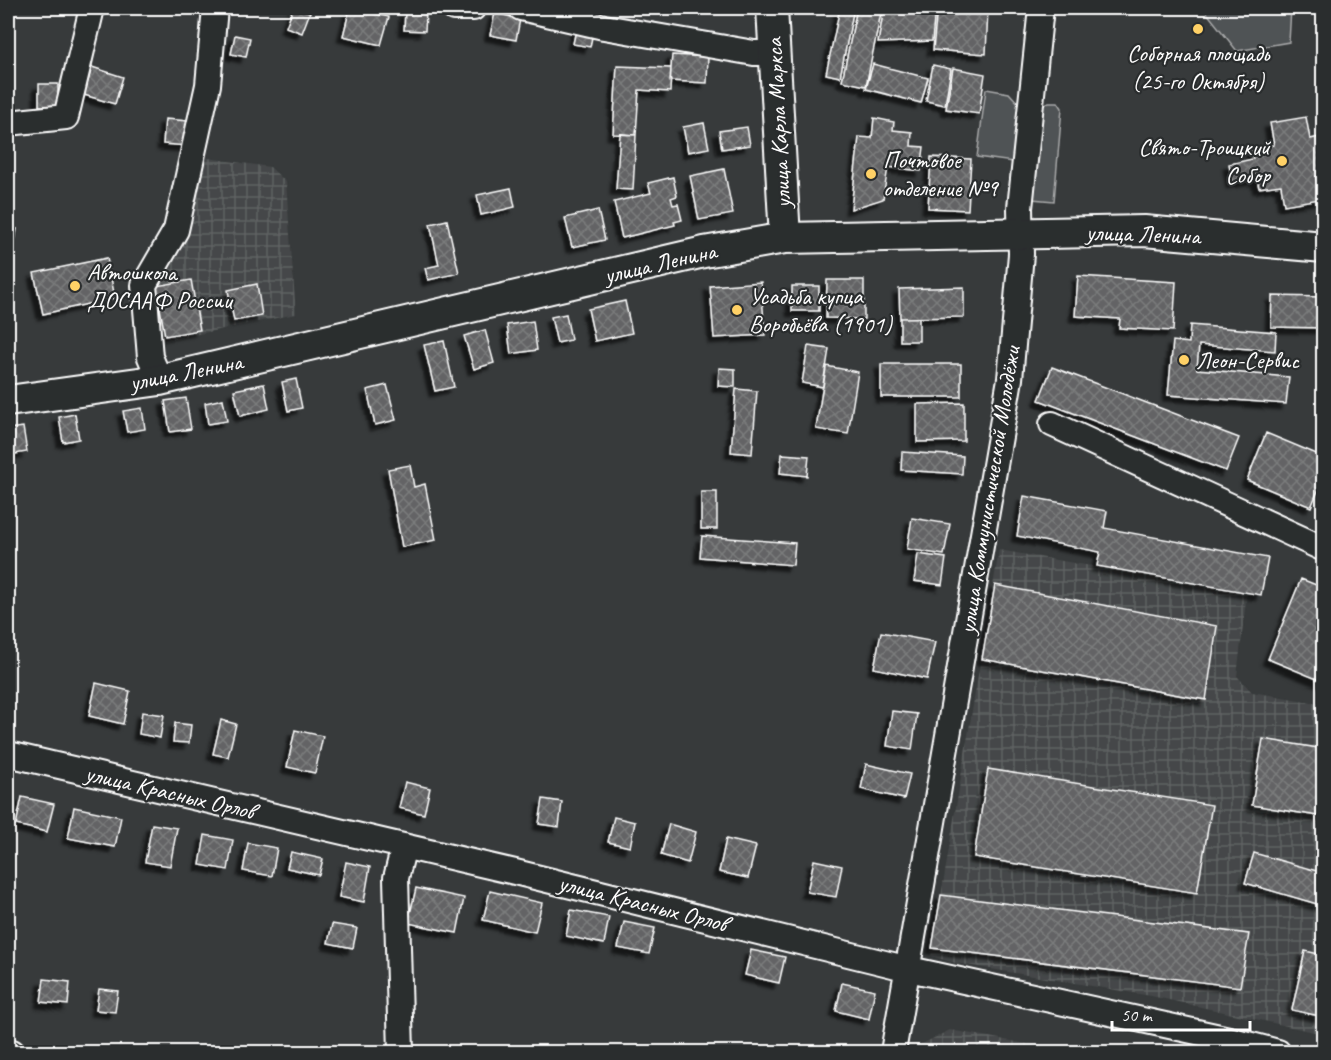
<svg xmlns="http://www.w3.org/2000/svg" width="1331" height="1060" font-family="Caveat,sans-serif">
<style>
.industrial{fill:url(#industrial-grid)}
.green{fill:#505354;stroke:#a8a9aa;stroke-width:1.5}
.building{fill:url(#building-cross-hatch);stroke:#fff;stroke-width:1.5;filter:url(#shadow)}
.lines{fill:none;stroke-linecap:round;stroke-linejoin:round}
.minor-casing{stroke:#fff;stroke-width:28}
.major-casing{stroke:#fff;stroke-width:34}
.minor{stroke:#2a2d2e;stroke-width:24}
.major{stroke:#2a2d2e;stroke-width:30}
.poi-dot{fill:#ffd166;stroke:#2a2d2e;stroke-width:2}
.labels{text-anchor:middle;stroke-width:4.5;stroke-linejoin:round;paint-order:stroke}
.poi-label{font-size:24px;fill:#fff;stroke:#2a2d2e;text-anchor:start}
.street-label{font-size:24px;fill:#fff;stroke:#2a2d2e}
</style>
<defs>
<pattern id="industrial-grid" width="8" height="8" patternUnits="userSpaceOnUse" patternTransform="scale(1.5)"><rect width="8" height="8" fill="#444748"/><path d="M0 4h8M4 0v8" fill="none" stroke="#606363"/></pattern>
<pattern id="building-cross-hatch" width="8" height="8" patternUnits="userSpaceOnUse" patternTransform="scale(1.5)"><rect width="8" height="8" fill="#636465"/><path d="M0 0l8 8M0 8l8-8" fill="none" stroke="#7a7b7c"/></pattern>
<filter id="shadow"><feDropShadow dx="-5.5" dy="5.5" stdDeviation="1.5" flood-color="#0009"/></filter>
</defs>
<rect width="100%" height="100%" fill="#373a3b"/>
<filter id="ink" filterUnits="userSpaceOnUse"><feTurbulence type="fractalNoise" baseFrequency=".0167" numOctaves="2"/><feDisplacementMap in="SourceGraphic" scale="12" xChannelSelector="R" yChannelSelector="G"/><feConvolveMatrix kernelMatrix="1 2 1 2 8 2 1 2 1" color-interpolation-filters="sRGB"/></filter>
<g filter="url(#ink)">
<path class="industrial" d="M201,157l69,10 16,15 10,132 -136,28 -7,-59z
M999,550l248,43 -10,83 15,16 71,12v330l-172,-38 -196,-33 -24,-7z
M950,1030l122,22h-159l1,-4z"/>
<path class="green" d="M1203,8h88l-2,34 -52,9z
M986,89l23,4 11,12 -7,57 -36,-5z
M1049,102h9l4,6 -8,93 -22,-2 11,-94z"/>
<path class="building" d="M293,8l17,4 -8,21 -16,-6z
M350,8l39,9 -8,28 -38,-9z
M840,8h14l-14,69 -14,-3z
M857,8h25l-16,78 -24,-5z
M884,8h51l-3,33 -54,2z
M937,8h51l-2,46 -53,-4z
M405,12l21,1 -1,18 -21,-1z
M495,13l25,6 -4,21 -26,-5z
M577,25l17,3 -4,19 -17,-3z
M235,35l15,3 -4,19 -15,-3z
M672,55l36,2 -1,26 -37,-2z
M873,64l55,14 -7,25 -55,-14z
M933,65l18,4 -6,36 -19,-4z
M617,66l54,2 -1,24 -31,-2 -3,45 -23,-1z
M92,67l31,10 -8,27 -31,-9z
M953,68l32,6 -6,40 -33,-5z
M39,84h19v22h-19z
M1306,117l4,22 14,-3v40l-8,1 4,22 -36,6 -3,-20 -22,3 -2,-9 -25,4 -3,-19 24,-5 -2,-10 23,-4 -4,-22z
M874,118l20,4 -1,8 19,2 -1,14 13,1 -3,24 -33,-4 -5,32 -32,10 8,-72 13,1z
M165,119l24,2 -2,25 -24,-2z
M704,123l5,25 -21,4 -5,-25z
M747,127l3,18 -28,4 -3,-18z
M620,134l16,1 -3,55 -17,-1z
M931,157l40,2 -3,51 -40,-2z
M724,169l9,45 -34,6 -9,-44z
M673,177l4,19 -6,2 2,7 5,-1 4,16 -8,2 1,3 -53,13 -8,-36 37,-9 -3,-10z
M511,188l4,19 -34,8 -4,-20z
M598,210l7,30 -33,7 -7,-29z
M447,220l12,53 -31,7 -3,-12 14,-3 -9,-41z
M8,228l9,1 -9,58z
M107,258l8,40 -72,16 -9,-41z
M1078,276l98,6 -3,49 -54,-3 1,-9 -45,-3z
M191,280l9,50 -35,6 -9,-50z
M827,280h37v39l-38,-1z
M761,282l4,53 -51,3 -4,-52z
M257,284l5,32 -28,5 -6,-31z
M792,286h27v25h-27z
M964,287v30l-64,1 -1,-29z
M1272,296l52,1v31l-53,-1z
M625,301l7,32 -37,8 -7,-32z
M566,314l5,26 -14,3 -6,-26z
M900,318h19v23h-19z
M533,321l4,29 -26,4 -4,-29z
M1190,325l86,7 -1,19 -76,-6 -2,24 92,8 -3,27 -118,-9 5,-54 16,2z
M485,330l9,33 -20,6 -10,-33z
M444,341l10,46 -19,4 -11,-46z
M808,346l21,3 -6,38 -21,-4z
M881,364h80v33h-80z
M826,366l32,6 -10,62 -32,-5z
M1052,367l187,71 -13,33 -187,-71z
M719,368l16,1v18l-17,-1z
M296,379l6,29 -14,3 -6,-29z
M264,384l5,25 -29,7 -6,-26z
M387,385l9,35 -21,5 -8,-35z
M736,389l21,2 -5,63 -21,-2z
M186,398l5,31 -21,3 -5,-31z
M223,399l4,22 -19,3 -3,-21z
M964,403v38l-47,1v-38z
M142,408l3,21 -18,3 -4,-21z
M75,414l4,25 -16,3 -4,-25z
M23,427l4,25 -19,3v-26z
M1266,433l58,24v20l-13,30 -64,-27z
M902,452l61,4 -1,18 -61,-4z
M782,454l27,2 -2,20 -27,-3z
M410,465l4,22 11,-3 11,56 -34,7 -14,-78z
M701,492h16v37h-16z
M1024,496l83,15 -3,17 164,30 -7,37 -164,-29 3,-14 -83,-16z
M912,518l38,6 -6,31 -37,-6z
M702,536l93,7 -2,22 -93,-8z
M918,554l28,4 -4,27 -28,-4z
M1301,579l23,9v94l-56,-23z
M995,585l222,41 -11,74 -224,-41z
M881,632l54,10 -8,37 -53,-11z
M96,683l34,8 -7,33 -34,-8z
M892,711l25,3 -5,36 -25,-4z
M142,712l22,3 -4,23 -21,-4z
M221,720l15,4 -8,33 -15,-3z
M175,723l16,2 -2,18 -16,-1z
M295,730l28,6 -8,37 -28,-6z
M1263,739l61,10v68l-72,-12z
M866,764l44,10 -6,25 -43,-10z
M988,769l224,36 -15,88 -223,-36z
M405,782l25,6 -6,26 -25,-6z
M8,794l6,1 -4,23 -2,-1z
M22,797l32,7 -7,28 -31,-7z
M543,799l19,3 -3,25 -20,-3z
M74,807l47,10 -6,30 -47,-9z
M614,817l21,5 -5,25 -22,-5z
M152,824l25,4 -7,38 -25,-4z
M669,824l27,8 -8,31 -27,-8z
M205,835l28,5 -5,30 -28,-5z
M726,839l30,7 -8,32 -29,-6z
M248,843l29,5 -5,28 -29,-5z
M291,852l32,7 -4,16 -32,-7z
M1254,853l70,20v33l-79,-23z
M814,860l28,6 -6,31 -29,-5z
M346,862l24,5 -6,35 -25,-5z
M416,888l48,10 -7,35 -49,-10z
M490,891l52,12 -7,29 -52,-12z
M941,895l308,39 -9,53 -308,-39z
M571,910l38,7 -5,27 -38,-8z
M624,922l31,6 -6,26 -31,-6z
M332,924l25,4 -4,20 -25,-5z
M751,950l34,7 -6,26 -34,-8z
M1305,951l19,4v62l-32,-7z
M44,979l26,3 -2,23 -27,-3z
M842,983l33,7 -6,29 -33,-8z
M99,989l19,2 -3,21 -19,-2z"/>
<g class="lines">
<defs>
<path id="minor" d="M454,8h19
M521,8l83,19 150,26h20
M8,123l58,-6 26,-109
M160,380l-10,-23 -6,-72 32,-55 32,-145 7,-77
M1052,424l272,125
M8,754l507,118 394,97 320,70 49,13
M8,1052h4
M401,1052l-5,-174 8,-32
M893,1052l117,-673 11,-125 -1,-46 21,-200"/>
<path id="major" d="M772,8l13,230
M8,401l152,-21 544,-128 81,-14 359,-7 180,16"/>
</defs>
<use href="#minor" class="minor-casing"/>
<use href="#major" class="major-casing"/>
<use href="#minor" class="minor"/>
<use href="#major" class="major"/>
</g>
</g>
<g class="poi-dot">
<circle cx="1198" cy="29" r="6"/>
<circle cx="1282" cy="161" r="6"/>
<circle cx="871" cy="174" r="6"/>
<circle cx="75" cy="286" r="6"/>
<circle cx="737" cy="310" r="6"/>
<circle cx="1184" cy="360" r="6"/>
</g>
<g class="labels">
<g class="poi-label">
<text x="1198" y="61" text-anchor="middle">Соборная площадь<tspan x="1198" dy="28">(25-го Октября)</tspan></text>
<text x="1270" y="155" text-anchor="end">Свято-Троицкий<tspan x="1270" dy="28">Собор</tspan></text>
<text x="883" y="168">Почтовое<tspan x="883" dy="28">отделение №9</tspan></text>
<text x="87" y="280">Автошкола<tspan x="87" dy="28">ДОСААФ России</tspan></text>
<text x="749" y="304">Усадьба купца<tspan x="749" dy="28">Воробьёва (1901)</tspan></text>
<text x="1196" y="368">Леон-Сервис</text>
</g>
<g class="street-label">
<text transform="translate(778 123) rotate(-93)" y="8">улица Карла Маркса</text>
<text transform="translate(1143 234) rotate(2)" y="8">улица Ленина</text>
<text transform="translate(660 263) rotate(-13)" y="8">улица Ленина</text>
<text transform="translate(186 372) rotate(-11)" y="8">улица Ленина</text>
<text transform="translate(989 490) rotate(-81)" y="8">улица Коммунистической Молодёжи</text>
<text transform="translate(170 792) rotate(13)" y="8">улица Красных Орлов</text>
<text transform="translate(643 903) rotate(14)" y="8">улица Красных Орлов</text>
</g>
</g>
<rect width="1331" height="1060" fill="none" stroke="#2a2d2e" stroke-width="30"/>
<rect x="15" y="15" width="1301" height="1030" fill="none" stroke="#fff" stroke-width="2" filter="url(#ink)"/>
<path d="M1112 1021v9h138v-9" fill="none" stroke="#ffffff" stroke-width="3"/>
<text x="1121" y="1021" font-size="18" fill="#ffffff" stroke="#2a2d2e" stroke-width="4.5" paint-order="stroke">50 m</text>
</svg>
